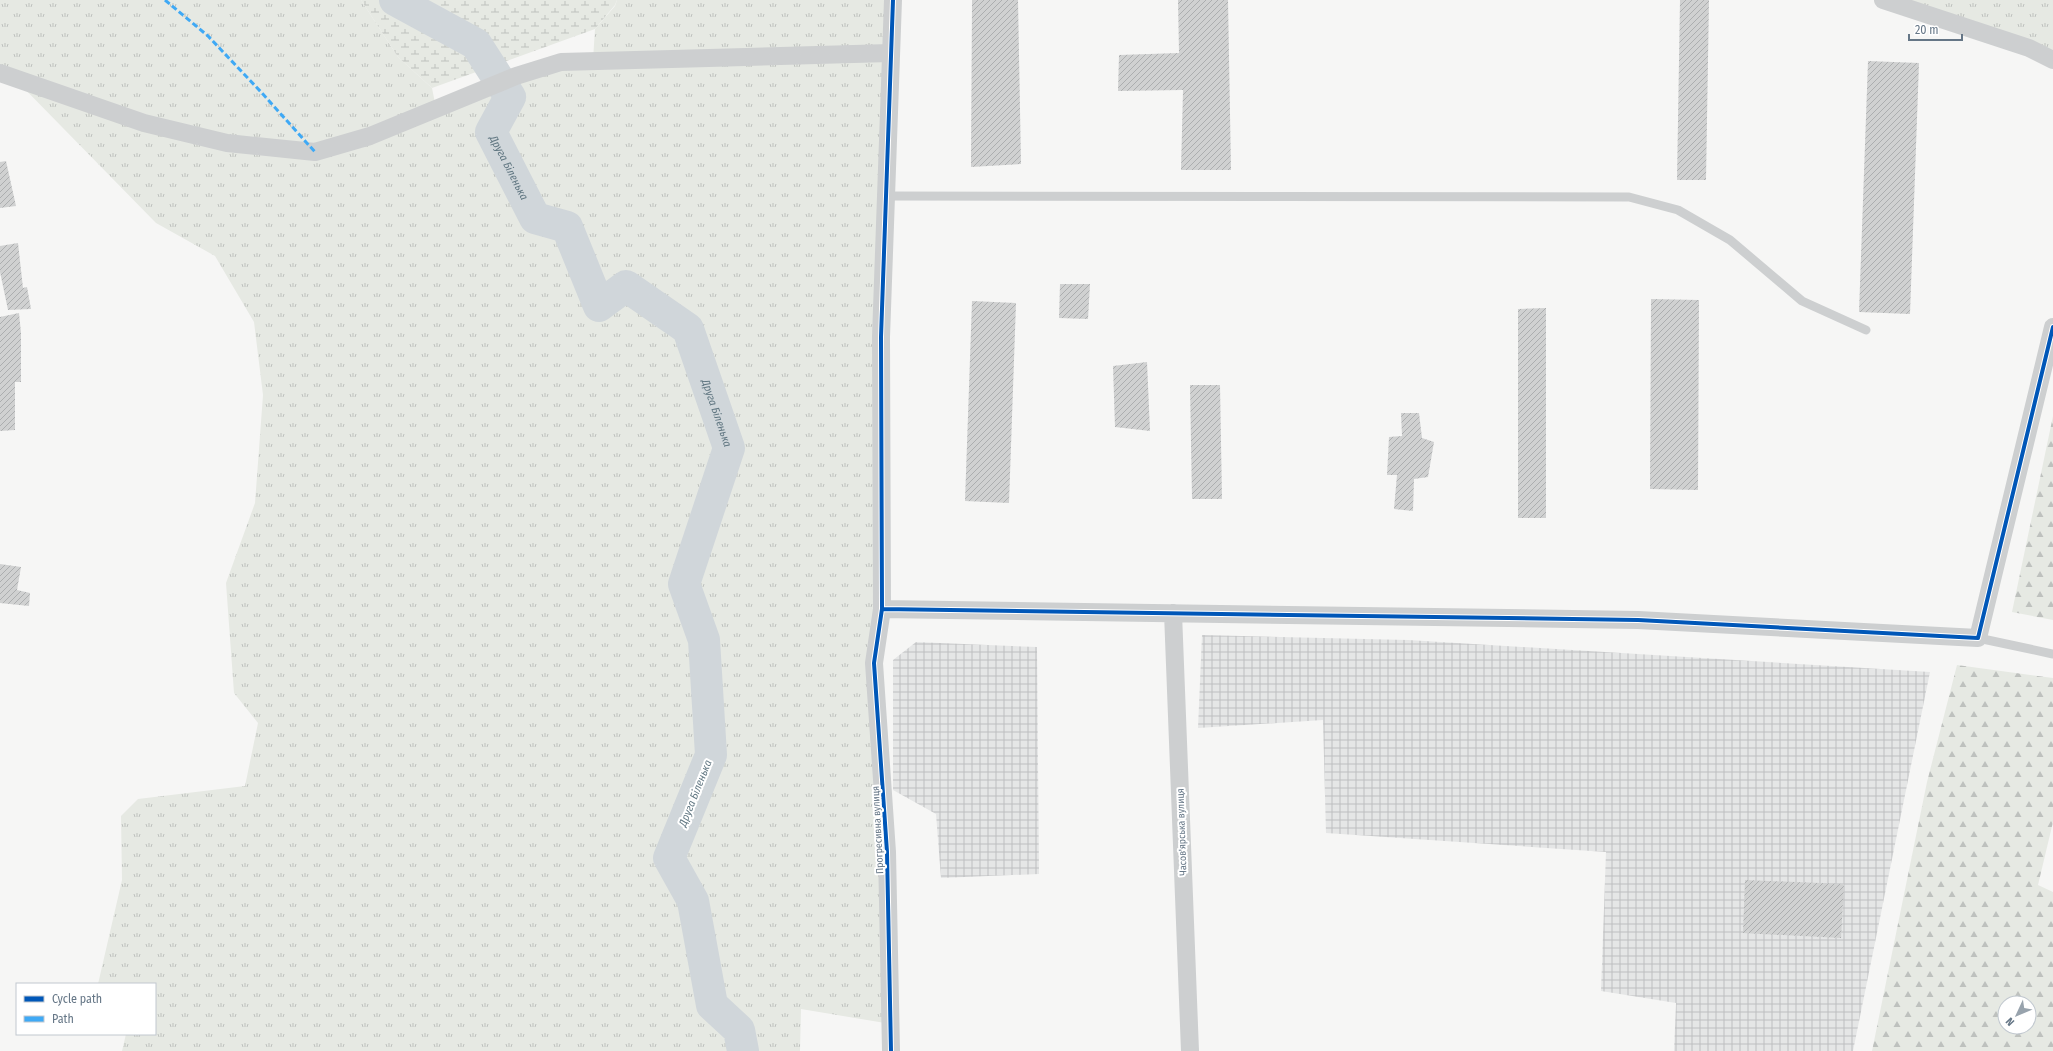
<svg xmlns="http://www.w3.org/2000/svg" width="2053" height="1051" font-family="'Fira Sans Condensed',sans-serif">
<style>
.industrial{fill:url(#industrial-grid)}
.grass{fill:url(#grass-tufts)}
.forest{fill:url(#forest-firs);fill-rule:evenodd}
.wetland{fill:url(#wetland-marsh)}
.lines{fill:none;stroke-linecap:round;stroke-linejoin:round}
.river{stroke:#d0d6da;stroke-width:32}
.building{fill:url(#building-hatch)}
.service{stroke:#cdcfd0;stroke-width:9}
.minor{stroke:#cdcfd0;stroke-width:18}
.quiet{stroke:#3fa9f5;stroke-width:3;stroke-dasharray:6 3;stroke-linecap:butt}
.cycleway-casing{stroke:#fff;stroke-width:6}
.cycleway{stroke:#0057b8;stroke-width:4}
.labels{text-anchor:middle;stroke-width:4;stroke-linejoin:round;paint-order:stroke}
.street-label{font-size:10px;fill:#657686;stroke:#fff}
.water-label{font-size:11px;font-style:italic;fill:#617782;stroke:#fff}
</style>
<defs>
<pattern id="industrial-grid" width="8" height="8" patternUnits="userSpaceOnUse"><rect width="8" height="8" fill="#e5e6e6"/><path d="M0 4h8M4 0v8" fill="none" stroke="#bdbfc0"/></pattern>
<pattern id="grass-tufts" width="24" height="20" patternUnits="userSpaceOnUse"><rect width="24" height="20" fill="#e6e9e3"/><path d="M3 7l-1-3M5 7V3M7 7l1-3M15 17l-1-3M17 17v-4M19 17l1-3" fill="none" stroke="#bec1be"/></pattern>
<pattern id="forest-firs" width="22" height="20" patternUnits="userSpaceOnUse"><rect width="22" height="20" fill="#e6e9e3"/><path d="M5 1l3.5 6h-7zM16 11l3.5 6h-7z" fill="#bec1be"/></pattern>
<pattern id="wetland-marsh" width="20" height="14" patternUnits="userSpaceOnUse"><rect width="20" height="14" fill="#e6e9e3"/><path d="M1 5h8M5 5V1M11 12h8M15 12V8" fill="none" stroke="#bec1be"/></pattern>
<pattern id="building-hatch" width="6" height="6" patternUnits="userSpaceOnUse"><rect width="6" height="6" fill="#d0d1d1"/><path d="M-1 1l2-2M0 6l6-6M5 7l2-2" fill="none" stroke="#acaeaf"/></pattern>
</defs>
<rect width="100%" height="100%" fill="#f6f6f5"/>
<path class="industrial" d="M1202,635l206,5 522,32 -77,379h-179l2,-48 -75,-12 5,-139 -280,-19 -3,-113 -125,8z
M916,642l121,5 2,227 -98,4 -5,-64 -43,-24v-130z"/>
<path class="grass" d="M0,0h361l37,57 34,31 4,20 157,-48 2,-31 20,-23 2,-6h276l-19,663 17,361 -90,-15 -1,42h-678l4,-17h29v-50h-57l24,-104 -1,-64 17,-17 107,-13 13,-63 -24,-30 -8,-110 29,-80 8,-108 -9,-73 -39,-66 -59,-33 -141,-144 -15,-5z
M1883,0h170v60z"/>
<path class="forest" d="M2053,416v204l-41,-8z
M1957,665l96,13v144l-15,63 15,7v159h-181l55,-269zM2005,1003h24v24h-24z"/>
<path class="wetland" d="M361,0h256l-2,5 -20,24 -163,59 -34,-31z"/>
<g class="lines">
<path class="river" id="s1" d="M395,0l81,44 34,53 -19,35 44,86 32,9 32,79 27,-20 62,43 41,119 -45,136 20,56 7,115 -42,103 24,43 19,104 27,25 4,21"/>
</g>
<path class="building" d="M972,0h46l3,164 -50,3z
M1178,0h50l3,170h-50l2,-80 -65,1 1,-36 60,-2z
M1680,0h29l-3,180h-29z
M1868,61l51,2 -9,251 -51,-2z
M6,161l10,45 -16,2v-46z
M18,243l5,45 4,-1 4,22 -23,1 -8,-38v-26z
M1060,284h30l-2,35 -29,-1z
M1651,299l48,1 -1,190 -48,-1z
M972,301l44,2 -7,200 -44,-2z
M1546,308v210h-28v-209z
M19,313l2,20v49h-6v48l-15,1v-114z
M1147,362l3,69 -35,-4 -2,-61z
M1190,385h30l2,114h-30z
M1401,413h18l3,25 12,4 -6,35 -14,2 -1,32 -19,-2 3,-34h-10l2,-38 13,-1z
M0,564l21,3 -4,23 13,3 -1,13 -29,-3z
M1745,880l99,4 -3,54 -98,-5z"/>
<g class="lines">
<path class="service" d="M885,196l744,1 49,13 52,30 72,61 64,29
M1978,638l75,16"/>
<path class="minor" d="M1883,0l146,48 24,12
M0,73l144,50 83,20 88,9 55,-16 146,-60 45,-14 329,-9
M882,609l756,11 340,18 75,-311
M1173,613l17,438
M891,1051l-4,-199 -13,-189 8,-54 -1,-272 12,-337"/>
<path class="quiet" d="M165,0l43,36 53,56 54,60"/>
<defs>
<path id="cycleway" d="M882,609l756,11 340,18 75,-311
M891,1051l-4,-199 -13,-189 8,-54 -1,-272 12,-337"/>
</defs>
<use href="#cycleway" class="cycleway-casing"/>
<use href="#cycleway" class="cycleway"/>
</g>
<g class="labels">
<g class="street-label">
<text transform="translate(877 830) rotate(-93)" y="4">Прогресивна вулиця</text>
<text transform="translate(1181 832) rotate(-92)" y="4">Часов'ярська вулиця</text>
</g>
<g class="water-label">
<text dy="4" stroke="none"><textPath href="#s1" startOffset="235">Друга Біленька</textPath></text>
<text dy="4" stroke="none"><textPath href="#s1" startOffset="608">Друга Біленька</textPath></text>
<text transform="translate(695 793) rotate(-68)" y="4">Друга Біленька</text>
</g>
</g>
<rect x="16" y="983" width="140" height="52" fill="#ffffff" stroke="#c1c8cf"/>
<rect x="24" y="996" width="20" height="6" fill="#0057b8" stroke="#c1c8cf"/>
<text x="52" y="1003" font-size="12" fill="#657686">Cycle path</text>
<rect x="24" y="1016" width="20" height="6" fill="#3fa9f5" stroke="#c1c8cf"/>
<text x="52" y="1023" font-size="12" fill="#657686">Path</text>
<g transform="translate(2017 1015) rotate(226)"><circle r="19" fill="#ffffff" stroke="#c1c8cf"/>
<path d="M0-3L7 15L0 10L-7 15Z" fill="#98a3ad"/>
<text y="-6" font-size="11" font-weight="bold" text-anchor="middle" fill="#657686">N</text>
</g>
<path d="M1909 34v6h53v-6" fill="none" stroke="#657686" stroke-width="2"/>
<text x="1915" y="34" font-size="12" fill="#657686" stroke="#ffffff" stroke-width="3" paint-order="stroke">20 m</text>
</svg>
